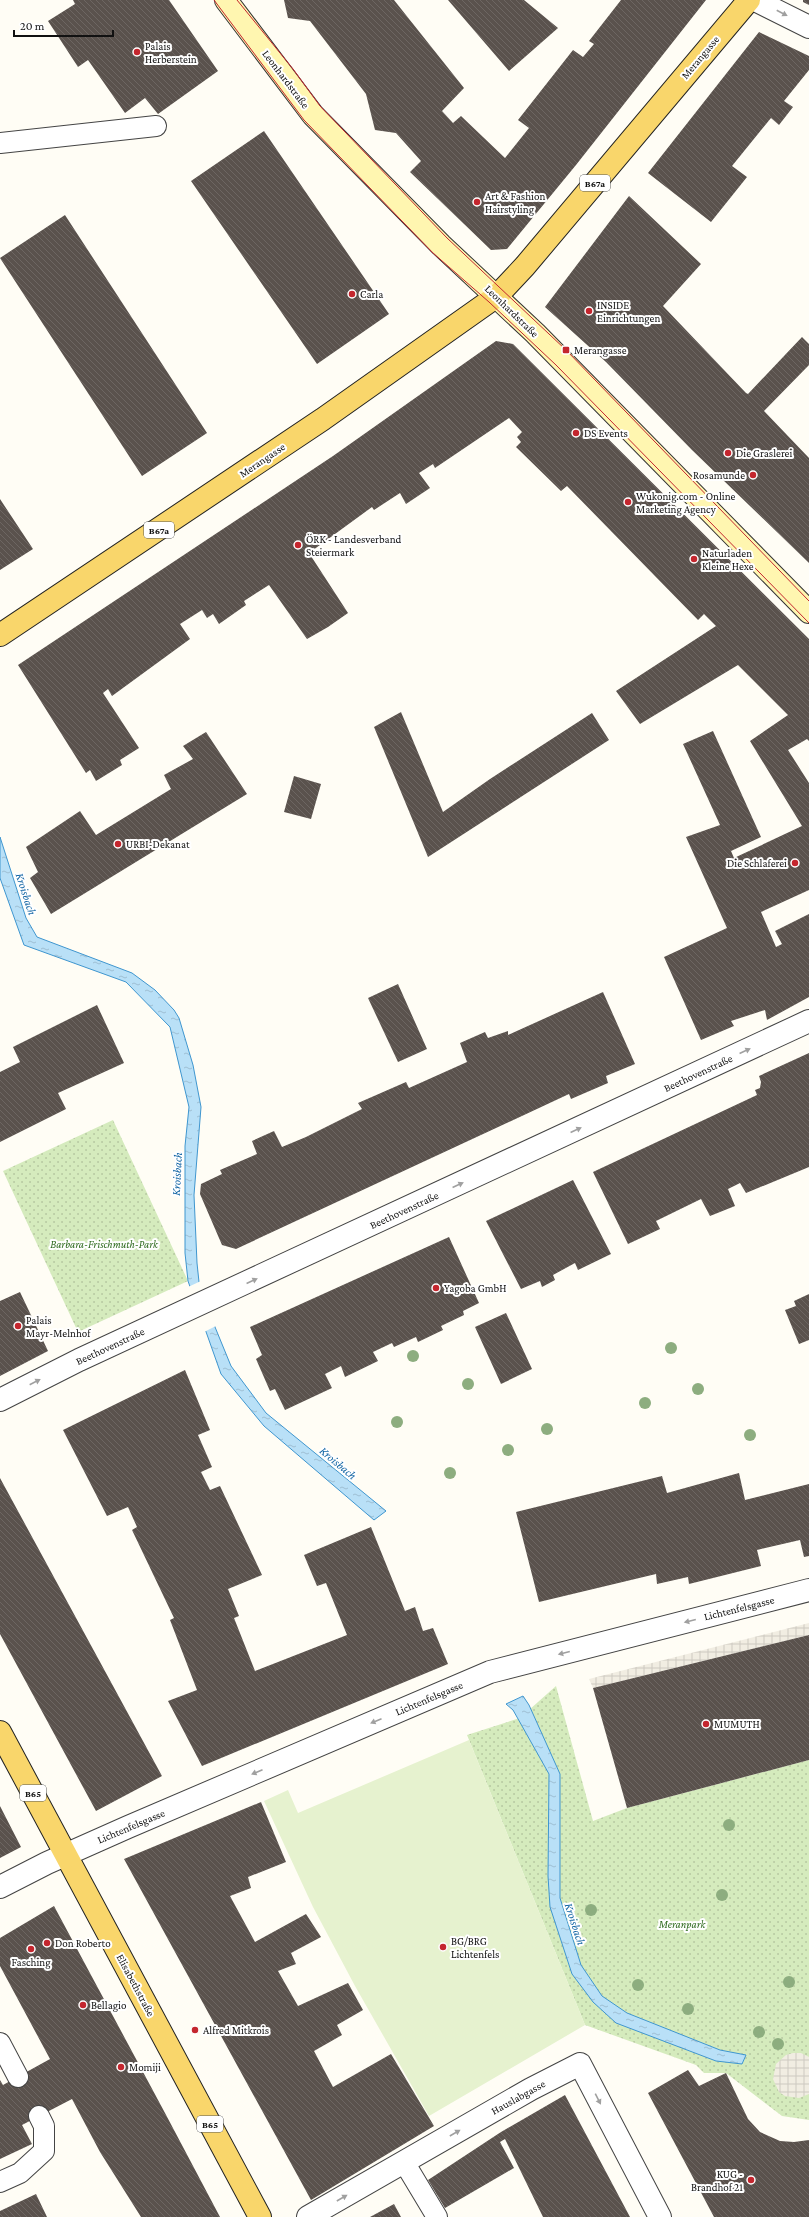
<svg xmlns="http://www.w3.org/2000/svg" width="809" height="2217" font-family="'Crimson Pro',serif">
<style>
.park{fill:url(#park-dots)}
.pitch{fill:#e6f2cf}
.plaza{fill:url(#plaza-grid)}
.water{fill:url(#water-ripples);stroke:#3f96cf}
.pier{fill:#fffdf5}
.building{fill:url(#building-back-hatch)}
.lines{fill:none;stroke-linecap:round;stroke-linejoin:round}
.service-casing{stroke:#444;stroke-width:22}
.minor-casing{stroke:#444;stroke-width:24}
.secondary-casing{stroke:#333;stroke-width:24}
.primary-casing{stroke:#222;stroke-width:24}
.service{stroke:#fff;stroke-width:20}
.minor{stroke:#fff;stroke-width:22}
.secondary{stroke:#fff6b0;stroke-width:22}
.primary{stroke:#f9d66b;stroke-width:22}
.tram{stroke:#c4262e;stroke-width:1}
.tree{fill:#8dad7f}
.oneway{fill:#a0a0a0}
.poi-dot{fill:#c4262e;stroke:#fff;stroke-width:1.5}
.labels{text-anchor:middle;stroke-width:4;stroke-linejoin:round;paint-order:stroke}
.shield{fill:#fff;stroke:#585858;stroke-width:1}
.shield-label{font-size:10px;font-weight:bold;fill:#111}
.poi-label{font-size:11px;fill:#111;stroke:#fff;text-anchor:start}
.street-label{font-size:11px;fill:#111;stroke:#fff}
.park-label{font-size:11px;font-style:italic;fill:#2f6b1f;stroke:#fff}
.water-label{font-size:12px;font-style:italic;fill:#1768a6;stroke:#fff}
</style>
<defs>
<pattern id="park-dots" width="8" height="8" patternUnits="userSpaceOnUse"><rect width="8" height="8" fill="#d5ebbd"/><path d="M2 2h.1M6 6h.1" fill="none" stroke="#b6c8a1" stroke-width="1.8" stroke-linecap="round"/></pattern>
<pattern id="plaza-grid" width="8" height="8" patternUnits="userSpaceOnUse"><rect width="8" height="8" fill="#f1ede2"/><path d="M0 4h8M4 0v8" fill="none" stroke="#cecac1"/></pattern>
<pattern id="water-ripples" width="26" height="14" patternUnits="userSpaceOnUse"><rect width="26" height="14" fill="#b9e0f7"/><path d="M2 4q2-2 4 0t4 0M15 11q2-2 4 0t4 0" fill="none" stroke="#9ebfd3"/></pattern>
<pattern id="building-back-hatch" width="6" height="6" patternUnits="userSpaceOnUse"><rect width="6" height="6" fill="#5a524d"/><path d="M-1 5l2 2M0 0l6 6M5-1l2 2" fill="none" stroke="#6d6662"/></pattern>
</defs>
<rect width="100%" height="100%" fill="#fffdf5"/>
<path class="park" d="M113,1120l75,161 -110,51 -75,-161z
M556,1686l37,135 34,-13 182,-48v360l-27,-4 -56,-43h-22l-8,-8 -111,-40 -118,-290 53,-17z"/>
<path class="pitch" d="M469,1740l116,285 -156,91 -74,-130 -42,-79 -49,-106 24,-11 10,23z"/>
<path class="plaza" d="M809,1623v12l-216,53 -4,-9z
M793,2053h8l8,4v37l-10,4 -14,-2 -6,-4 -6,-13 3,-15 10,-9z"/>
<path class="water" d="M0,837l26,81 11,19 95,36 23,17 19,20 5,8 14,47 8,42 -7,88 3,68 2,19 16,45 16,39 35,47 120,98 -12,9 -110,-94 -43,-52 -33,-93 -3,-28v-107l4,-39 -19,-80 -44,-45 -102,-37 -24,-67z
M523,1696l6,9 31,69v124l21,67 21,31 25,17 93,37 26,5 -4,9 -26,-3 -100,-38 -23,-21 -21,-28 -22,-67 -2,-31 1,-102 -36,-64 -7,-6z"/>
<path class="pier" d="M201,1281l15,45 -12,6 -16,-45z"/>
<path class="building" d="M73,0h96l49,71 -60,43 -13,-16 -20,15 -37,-53 -10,7 -30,-46 27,-17z
M284,0h110l70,88 -22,23 11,12 8,-7 44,42 24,-30 -11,-8 55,-70 10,7 11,-13 -5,-3 32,-41h85l-130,165 -69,84 -16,1 -81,-78 11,-11 -25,-28 -21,-3 -9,-36 -56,-73 -22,-3z
M448,0h76l34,28 -49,43z
M803,0h6v5l-6,-3z
M759,32l50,24v14l-25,31 9,6 -14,18 -8,-7 -39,48 15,11 -36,45 -63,-49z
M264,131l125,183 -72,50 -126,-183z
M629,196l72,68 -38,42 83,87 2,1 54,-57 7,7v21l-45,46 45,47v105l-117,-113 -86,-88 -61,-55z
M65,215l142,218 -65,43 -142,-218z
M496,341l17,3 296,295v102l-2,-2 -19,11 21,33v107l-48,22 15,35 6,-3 -7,-13 34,-17v83l-42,23 -2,-10 -34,11 3,5 -33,14 -37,-83 63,-29 -41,-91 34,-12 -37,-81 30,-13 48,106 -30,14 3,7 68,-32 -52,-85 38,-26 -50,-50 -98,59 -24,-33 100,-65 -12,-12 -6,6 -131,-134 -6,5 -45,-44 5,-5 -4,-5 5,-5 -13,-14 -74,50 -2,-4 -14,9 11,15 -24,16 -6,-11 -26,17 -2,-3 -63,46 39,60 -20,14 -21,12 -38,-54 -25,16 2,4 -27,19 -6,-10 -6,4 -5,-8 -22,14 10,15 -78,57 -4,-7 -5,4 36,55 -19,12 2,5 -26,16 -6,-11 -4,3 -68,-108 315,-209z
M0,499l33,50 -33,21z
M401,712l42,100 47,-33 102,-66 17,27 -181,117 -54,-130z
M206,732l41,62 -196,120 -21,-36 8,-6 -12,-25 54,-36 16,24 75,-46 -7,-14 29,-16 -10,-13z
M294,776l27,8 -10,35 -27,-7z
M398,984l29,65 -29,13 -30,-64z
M603,992l32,72 -29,12 2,7 -37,16 -2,-5 -333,155 -14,-4 -22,-51 1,-10 21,-10 -2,-4 37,-16 -5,-13 22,-10 8,16 24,-10 56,-28 -4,-6 48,-21 3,6 58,-26 -7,-19 25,-11 3,6 20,-7v4z
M97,1005l27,58 -66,30 8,16 -66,33v-70l20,-10 -7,-15z
M809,1053v114l-63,26 -6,-10 -12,6 7,17 -25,10 -9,-17 -45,22 4,8 -32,15 -35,-72 164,-77 -2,-5 5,-2 1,-6 -2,-6z
M573,1180l38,74 -33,16 -3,-7 -22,12 2,5 -13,7 -2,-6 -19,8 -35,-68z
M449,1237l30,66 -16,8 1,4 -23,11 2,4 -25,12 -2,-5 -22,10 -2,-4 -19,9 5,9 -33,16 -4,-11 -16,8 7,14 -47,22 -10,-21 -5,2 -14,-32 6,-4 -12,-28z
M20,1292l28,59 -48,25v-75z
M809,1294v46l-10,4 -14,-34 11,-4 -2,-5z
M506,1313l26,56 -31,15 -26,-57z
M185,1370l25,60 -12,5 14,32 -11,5 9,18 10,-4 42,89 -34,14 11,27 -5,2 21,53 92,-36 -21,-52 -9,3 -13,-31 67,-28 34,84 10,-4 8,24 10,-3 15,36 -246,102 -34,-65 29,-11 -27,-70 4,-2 -42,-88 5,-3 -9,-20 -21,9 -44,-86z
M739,1473l6,27 64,-16v72l-5,1 -4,-17 -43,10 4,16 -72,18 -1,-7 -31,7 -1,-10 -117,28 -23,-90 146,-36 5,17z
M0,1478l162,298 -66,35 -96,-177z
M809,1635v125l-182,48 -34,-120z
M261,1802l25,60 -38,15 3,11 -21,8 25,46 51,-28 15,23 -30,16 5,11 -18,7 20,35 50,-23 15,27 -26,15 5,10 -28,16 19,36 58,-33 43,72 -123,74 -187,-341z
M0,1806l21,41 -21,11z
M54,1906l111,207 55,104h-79l-41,-65 -28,-53 -50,26 10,19 -32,15v-79l3,5 47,-26 -50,-93v-28z
M688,2070l11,16 27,-13 22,46 12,13 20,9 14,1 15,-2v77h-95l-66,-124z
M565,2095l65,122h-87l-38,-78 -5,3 14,26 -69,40 -17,-28 73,-48z
M36,2194l11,23h-47v-6z
M394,2204l7,13h-31z"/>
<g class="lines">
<defs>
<path id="service" d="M0,143l156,-17
M0,2043l18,34
M404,2162l33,55
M0,2182l20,-9 24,-22v-25l-5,-10"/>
<path id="minor" d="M755,0l54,27
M0,1400l79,-40 730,-339
M0,1887l47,-24 81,-36 362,-155 319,-82
M308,2217l223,-128 49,-25 80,153"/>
<path id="secondary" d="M226,0l87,115 128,130 94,88 274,279"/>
<path id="primary" d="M0,635l323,-216 174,-123 28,-30 224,-266
M0,1732l260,485"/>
</defs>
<use href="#service" class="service-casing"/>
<use href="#minor" class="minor-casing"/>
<use href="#secondary" class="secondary-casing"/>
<use href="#primary" class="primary-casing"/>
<use href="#service" class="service"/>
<use href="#minor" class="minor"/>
<use href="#secondary" class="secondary"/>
<use href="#primary" class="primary"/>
<path class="tram" d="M214,0l90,120 129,133 56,49 67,63 253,258
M237,0l56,69 27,37 127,132 119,112 243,251"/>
</g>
<g class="tree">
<circle cx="671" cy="1348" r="6"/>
<circle cx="413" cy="1356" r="6"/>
<circle cx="468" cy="1384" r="6"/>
<circle cx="698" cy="1389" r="6"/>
<circle cx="645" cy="1403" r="6"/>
<circle cx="397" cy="1422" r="6"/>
<circle cx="547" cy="1429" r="6"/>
<circle cx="750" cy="1435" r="6"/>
<circle cx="508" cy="1450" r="6"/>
<circle cx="450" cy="1473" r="6"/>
<circle cx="729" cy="1825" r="6"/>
<circle cx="722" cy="1895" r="6"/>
<circle cx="591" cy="1910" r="6"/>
<circle cx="789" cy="1982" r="6"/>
<circle cx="638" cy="1985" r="6"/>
<circle cx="688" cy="2009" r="6"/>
<circle cx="759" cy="2032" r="6"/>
<circle cx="778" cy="2044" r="6"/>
</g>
<defs><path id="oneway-solid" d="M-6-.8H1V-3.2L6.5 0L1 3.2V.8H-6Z"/></defs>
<g class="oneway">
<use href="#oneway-solid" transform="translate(782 13) rotate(28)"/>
<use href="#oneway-solid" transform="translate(745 1051) rotate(-25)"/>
<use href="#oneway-solid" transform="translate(576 1130) rotate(-25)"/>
<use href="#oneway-solid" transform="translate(458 1185) rotate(-25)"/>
<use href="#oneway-solid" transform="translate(252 1281) rotate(-25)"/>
<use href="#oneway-solid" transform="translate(35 1382) rotate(-27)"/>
<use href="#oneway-solid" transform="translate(690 1621) rotate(166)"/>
<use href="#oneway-solid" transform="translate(564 1653) rotate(166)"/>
<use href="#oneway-solid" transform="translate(376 1721) rotate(157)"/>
<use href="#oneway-solid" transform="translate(257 1772) rotate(157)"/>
<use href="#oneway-solid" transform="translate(598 2099) rotate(63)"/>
<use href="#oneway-solid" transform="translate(455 2133) rotate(-30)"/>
<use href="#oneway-solid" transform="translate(342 2198) rotate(-30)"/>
</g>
<g class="poi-dot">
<circle cx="137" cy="52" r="4"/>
<circle cx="477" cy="202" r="4"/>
<circle cx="352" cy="294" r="4"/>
<circle cx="589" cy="311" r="4"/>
<rect x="562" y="346" width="8" height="8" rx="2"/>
<circle cx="576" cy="433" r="4"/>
<circle cx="728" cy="453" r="4"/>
<circle cx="753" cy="475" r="4"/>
<circle cx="628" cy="502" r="4"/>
<circle cx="298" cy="545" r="4"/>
<circle cx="694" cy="559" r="4"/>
<circle cx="118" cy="844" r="4"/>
<circle cx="795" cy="863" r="4"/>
<circle cx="436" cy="1288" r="4"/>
<circle cx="18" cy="1326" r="4"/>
<circle cx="706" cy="1724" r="4"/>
<circle cx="47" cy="1943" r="4"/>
<circle cx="443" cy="1947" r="4"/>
<circle cx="31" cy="1949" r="4"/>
<circle cx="83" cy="2005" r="4"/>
<circle cx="195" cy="2030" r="4"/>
<circle cx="121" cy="2067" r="4"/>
<circle cx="751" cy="2180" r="4"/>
</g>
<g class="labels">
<g class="shield">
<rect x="580" y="175" width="30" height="16" rx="3"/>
<rect x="144" y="522" width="30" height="16" rx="3"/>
<rect x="20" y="1785" width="26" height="16" rx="3"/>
<rect x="197" y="2116" width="26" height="16" rx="3"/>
</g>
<g class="shield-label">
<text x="595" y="187">B67a</text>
<text x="159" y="534">B67a</text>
<text x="33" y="1797">B65</text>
<text x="210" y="2128">B65</text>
</g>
<g class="poi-label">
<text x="145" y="50">Palais<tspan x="145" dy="13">Herberstein</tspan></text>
<text x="485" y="200">Art &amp; Fashion<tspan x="485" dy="13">Hairstyling</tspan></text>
<text x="360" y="298">Carla</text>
<text x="597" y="309">INSIDE<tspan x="597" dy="13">Einrichtungen</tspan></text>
<text x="574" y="354">Merangasse</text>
<text x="584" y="437">DS Events</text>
<text x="736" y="457">Die Graslerei</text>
<text x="745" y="479" text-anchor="end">Rosamunde</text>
<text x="636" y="500">Wukonig.com - Online<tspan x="636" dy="13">Marketing Agency</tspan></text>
<text x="306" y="543">ÖRK - Landesverband<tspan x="306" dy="13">Steiermark</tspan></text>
<text x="702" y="557">Naturladen<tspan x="702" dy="13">Kleine Hexe</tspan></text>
<text x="126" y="848">URBI-Dekanat</text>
<text x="787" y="867" text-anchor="end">Die Schlaferei</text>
<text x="444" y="1292">Yagoba GmbH</text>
<text x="26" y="1324">Palais<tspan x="26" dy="13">Mayr-Melnhof</tspan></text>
<text x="714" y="1728">MUMUTH</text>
<text x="451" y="1945">BG/BRG<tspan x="451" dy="13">Lichtenfels</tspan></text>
<text x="55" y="1947">Don Roberto</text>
<text x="31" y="1966" text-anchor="middle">Fasching</text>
<text x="91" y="2009">Bellagio</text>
<text x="203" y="2034">Alfred Mitkrois</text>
<text x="129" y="2071">Momiji</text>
<text x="743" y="2178" text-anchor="end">KUG -<tspan x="743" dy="13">Brandhof 21</tspan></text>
</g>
<g class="street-label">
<text transform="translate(700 57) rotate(-50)" y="4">Merangasse</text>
<text transform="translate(286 79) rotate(53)" y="4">Leonhardstraße</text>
<text transform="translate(512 311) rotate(44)" y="4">Leonhardstraße</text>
<text transform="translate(262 460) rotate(-34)" y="4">Merangasse</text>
<text transform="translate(698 1073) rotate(-25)" y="4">Beethovenstraße</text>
<text transform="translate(404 1210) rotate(-25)" y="4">Beethovenstraße</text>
<text transform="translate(110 1346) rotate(-25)" y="4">Beethovenstraße</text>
<text transform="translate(739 1608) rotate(-14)" y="4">Lichtenfelsgasse</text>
<text transform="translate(429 1698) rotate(-23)" y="4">Lichtenfelsgasse</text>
<text transform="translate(131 1826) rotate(-23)" y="4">Lichtenfelsgasse</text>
<text transform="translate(136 1985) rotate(62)" y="4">Elisabethstraße</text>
<text transform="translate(518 2097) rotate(-29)" y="4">Hauslabgasse</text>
</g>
<g class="park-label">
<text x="104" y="1248">Barbara-Frischmuth-Park</text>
<text x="682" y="1928">Meranpark</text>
</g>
<g class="water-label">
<text transform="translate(26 894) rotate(72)" y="4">Kroisbach</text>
<text transform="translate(177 1174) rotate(-87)" y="4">Kroisbach</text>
<text transform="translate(338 1463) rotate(40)" y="4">Kroisbach</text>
<text transform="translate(575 1924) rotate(72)" y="4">Kroisbach</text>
</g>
</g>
<path d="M14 30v6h99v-6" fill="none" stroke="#111111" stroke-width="2"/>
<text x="20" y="30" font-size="12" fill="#111111" stroke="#ffffff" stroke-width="3" paint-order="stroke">20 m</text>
</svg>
